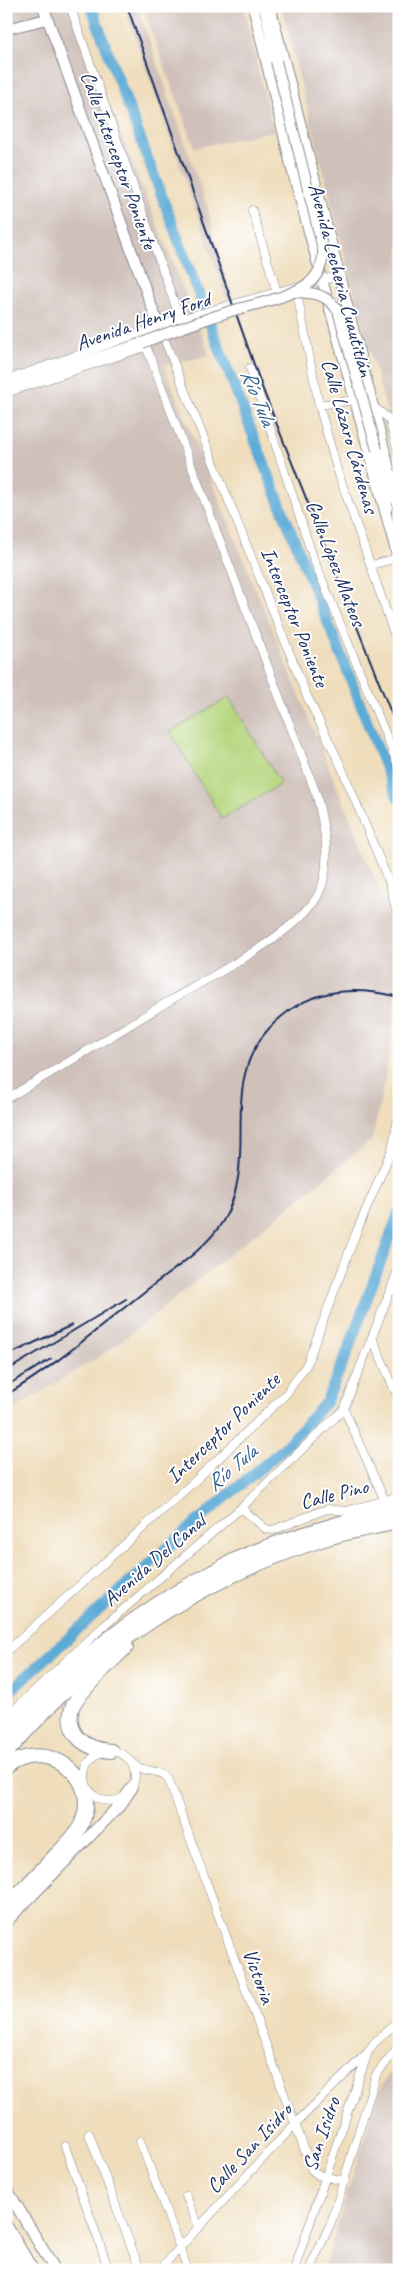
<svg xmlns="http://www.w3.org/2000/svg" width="405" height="2276" font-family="Caveat,sans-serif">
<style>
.industrial{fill:#cfc0ba}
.green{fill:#b6d67e;stroke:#68826e}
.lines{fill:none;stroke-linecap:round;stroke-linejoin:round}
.river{stroke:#5caad6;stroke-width:11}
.street-casing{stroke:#85868c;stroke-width:9}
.secondary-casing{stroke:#85868c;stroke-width:12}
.primary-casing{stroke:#85868c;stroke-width:13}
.highway-casing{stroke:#85868c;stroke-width:16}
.street{stroke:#fff;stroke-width:8}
.secondary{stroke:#fff;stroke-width:10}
.primary{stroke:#fff;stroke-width:11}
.highway{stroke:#fff;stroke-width:14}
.rail{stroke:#1b2f5e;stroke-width:2}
.secondary-bridge-casing{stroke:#85868c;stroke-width:12;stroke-linecap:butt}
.secondary-bridge{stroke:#fff;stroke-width:10}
.labels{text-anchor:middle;stroke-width:4;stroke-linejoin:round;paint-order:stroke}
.street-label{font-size:21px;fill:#1b2f5e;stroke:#fff}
.water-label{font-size:22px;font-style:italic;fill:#35608e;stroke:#fff}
</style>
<rect width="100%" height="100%" fill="#fff"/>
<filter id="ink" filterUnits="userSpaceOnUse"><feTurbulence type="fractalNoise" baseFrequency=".02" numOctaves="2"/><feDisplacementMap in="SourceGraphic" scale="10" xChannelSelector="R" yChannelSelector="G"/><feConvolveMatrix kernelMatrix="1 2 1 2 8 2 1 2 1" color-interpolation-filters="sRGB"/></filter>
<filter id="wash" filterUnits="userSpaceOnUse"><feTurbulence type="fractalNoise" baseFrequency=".0096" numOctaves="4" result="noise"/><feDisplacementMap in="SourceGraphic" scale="20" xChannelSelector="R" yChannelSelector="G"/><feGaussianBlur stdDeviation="1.12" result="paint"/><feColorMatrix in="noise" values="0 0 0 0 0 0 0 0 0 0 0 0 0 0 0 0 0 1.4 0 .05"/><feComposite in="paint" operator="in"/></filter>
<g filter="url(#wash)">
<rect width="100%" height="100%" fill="#efddbb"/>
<path class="industrial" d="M6,6h63l141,349 -46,11 229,557 5,57 -12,95 -14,65 -259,208 -107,66z
M124,6h13l71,203 7,33 18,56 -6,1z
M142,6h102l29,125 -78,17z
M281,6h118v409l-11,1 -27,-98z
M399,2060v210h-76l58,-184z"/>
<path class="green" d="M229,697l52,87 -59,35 -52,-87z"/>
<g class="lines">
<path class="river" d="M91,6c79,213 158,425 244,634 22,53 40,107 64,159
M6,1695l182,-166 95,-80 43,-47 21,-49 52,-141"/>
</g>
</g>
<g filter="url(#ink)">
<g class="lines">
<defs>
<path id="street" d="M252,210l25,82
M318,281l20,-5
M296,288l23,117 18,64 62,179
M180,319l115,-32
M161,331l145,363 35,72 48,116 10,38
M250,368l64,192 85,207
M6,380l174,-61 -110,-313
M6,393l136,-45
M319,405l36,-5
M373,406l16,13 10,-1
M389,419l10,36
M371,565l27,-7
M6,1099c55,-32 109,-65 163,-98 39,-23 132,-69 150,-108 14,-29 5,-67 -2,-97l-176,-463
M393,1284l6,13
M372,1337l27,63
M344,1409l40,90
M241,1508l25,21 7,1 54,-21 19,2 53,-15
M6,1652l192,-174 88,-84 21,-30 49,-131 36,-84 7,-34
M6,1717l98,-91 137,-118 103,-99 55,-141
M85 1776a25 25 0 1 1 50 0a25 25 0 1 1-50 0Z
M131,1762c12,13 27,5 37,16l144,392 6,5 27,6
M89,2134l51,136
M140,2141l48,129
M65,2146l44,124
M186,2196l13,31
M159,2270l136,-146 73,-72
M294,2270l74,-218 6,-9 25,-23
M309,2270l22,-47 45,-148 23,-29"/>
<path id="secondary" d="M43,6l116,321
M253,6l39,163 107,393
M264,6l12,55
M270,6l129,501
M6,29l41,-10
M6,387l136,-44
M377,450l11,44 -1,14"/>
<path id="primary" d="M6,1922l115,-118 10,-15
M6,2188l49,82"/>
<path id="highway" d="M6,1733c60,-64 126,-119 203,-159 12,-6 24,-14 37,-19 50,-20 101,-34 153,-48
M111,1751c-13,-1 -27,-5 -35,-16 -6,-9 -7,-20 -3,-30 7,-14 41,-46 53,-58
M6,1753c21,-23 41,-45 63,-66 71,-69 159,-116 252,-147 25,-9 52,-12 78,-18
M6,1767c41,-31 97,10 75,58 -6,12 -17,22 -27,32 -16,17 -32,33 -48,50
M6,2228l25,42
M6,2254l10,16"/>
</defs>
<use href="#street" class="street-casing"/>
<use href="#secondary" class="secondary-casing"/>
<use href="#primary" class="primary-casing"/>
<use href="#highway" class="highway-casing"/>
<use href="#street" class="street"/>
<use href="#secondary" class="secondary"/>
<use href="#primary" class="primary"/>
<use href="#highway" class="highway"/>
<path class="rail" d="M127,6l135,381 137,346
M6,1356l66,-31
M6,1371l120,-72
M6,1386l45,-27
M6,1395c48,-28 90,-65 133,-99 28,-23 65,-44 84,-75 42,-71 -17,-151 67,-211 33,-23 71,-22 109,-13"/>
<defs>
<path id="secondary-bridge" d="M294,292c20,1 32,1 44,19l39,139
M142,343c27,-11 55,-21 83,-30 27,-9 60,-13 84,-30 10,-8 15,-22 14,-34l-47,-188"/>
</defs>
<use href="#secondary-bridge" class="secondary-bridge-casing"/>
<use href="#secondary-bridge" class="secondary-bridge"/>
</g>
</g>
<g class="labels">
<g class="street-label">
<text transform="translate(119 160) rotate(70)" y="7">Calle Interceptor Poniente</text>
<text transform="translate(341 280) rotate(75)" y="7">Avenida Lecheria Cuautitlán</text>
<text transform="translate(143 321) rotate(-19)" y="7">Avenida Henry Ford</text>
<text transform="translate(350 436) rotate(74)" y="7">Calle Lázaro Cárdenas</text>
<text transform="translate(336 563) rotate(69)" y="7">Calle López Mateos</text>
<text transform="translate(295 617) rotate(68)" y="7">Interceptor Poniente</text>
<text transform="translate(223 1428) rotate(-44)" y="7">Interceptor Poniente</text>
<text transform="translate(334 1494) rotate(-14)" y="7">Calle Pino</text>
<text transform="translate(154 1560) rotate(-41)" y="7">Avenida Del Canal</text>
<text transform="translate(259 1976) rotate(70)" y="7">Victoria</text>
<text transform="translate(321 2134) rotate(-71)" y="7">San Isidro</text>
<text transform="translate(249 2148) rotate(-47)" y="7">Calle San Isidro</text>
</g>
<g class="water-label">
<text transform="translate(259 397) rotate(68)" y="8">Río Tula</text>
<text transform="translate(231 1467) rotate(-40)" y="8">Río Tula</text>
</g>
</g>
<rect width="405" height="2276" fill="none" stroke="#fff" stroke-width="25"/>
</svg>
